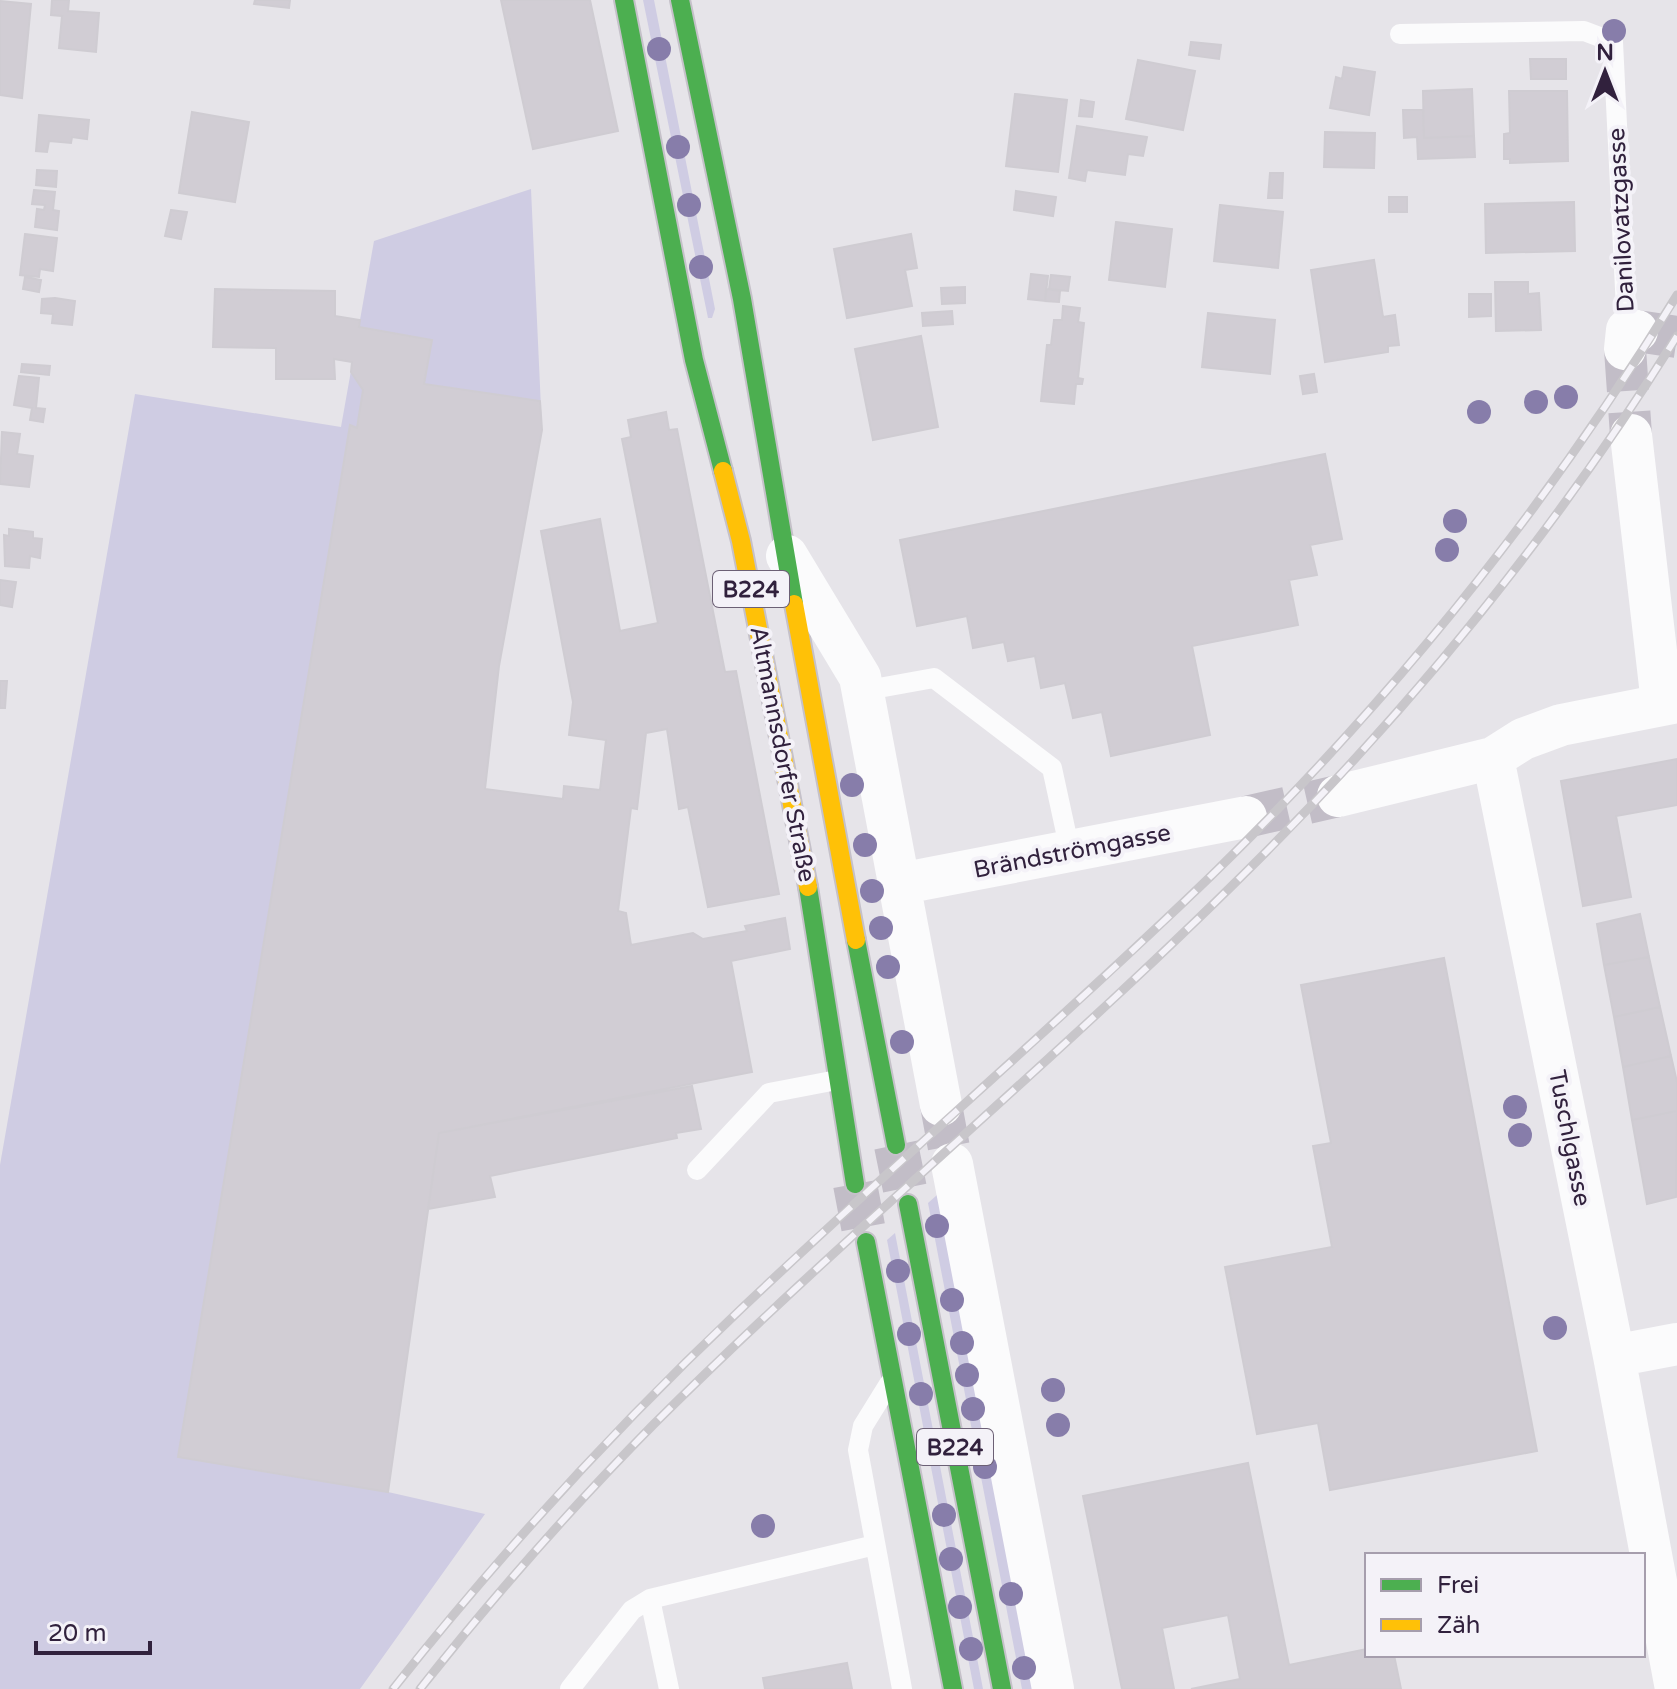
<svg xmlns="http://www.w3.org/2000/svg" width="1677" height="1689" font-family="'Varela Round',sans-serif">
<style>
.green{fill:#cfcce3}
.building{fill:#d1cdd4;stroke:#cfccd2;stroke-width:2}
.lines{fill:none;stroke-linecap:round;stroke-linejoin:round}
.street-tunnel{stroke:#c2bdc7;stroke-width:42;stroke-dasharray:42 21;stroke-linecap:butt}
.primary-tunnel{stroke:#c2bdc7;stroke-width:44;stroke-dasharray:44 22;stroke-linecap:butt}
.fast-casing{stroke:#c5c1c9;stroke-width:22}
.slow-casing{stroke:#c5c1c9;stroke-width:22}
.lane{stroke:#fbfbfc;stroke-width:20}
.street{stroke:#fbfbfc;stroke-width:42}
.fast{stroke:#4caf50;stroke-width:18}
.slow{stroke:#ffc107;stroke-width:18}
.rail-casing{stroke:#c8c6ca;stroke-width:9}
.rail{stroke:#f4f2f8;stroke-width:6;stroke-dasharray:18;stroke-linecap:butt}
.tree{fill:#877daa}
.labels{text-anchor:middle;stroke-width:8;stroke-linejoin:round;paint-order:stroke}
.shield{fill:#f4f2f8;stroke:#6c6075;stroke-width:2}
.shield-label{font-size:22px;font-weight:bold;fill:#31213d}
.street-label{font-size:24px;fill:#31213d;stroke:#f4f2f8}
</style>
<rect width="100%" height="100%" fill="#e6e4e9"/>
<path class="green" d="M643,0h11l61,309 -3,9h-4z
M531,189l11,241 -43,236 -111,826 97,22 -125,175h-360v-524l135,-771 206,33 33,-186z
M946,1187l97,502h-21l-94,-486z
M895,1233l88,456h-9l-87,-449z"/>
<path class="building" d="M52,0h17l-1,11 31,2 -3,39 -37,-4 3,-32 -11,-1z
M255,0h35l-1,8 -35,-4z
M501,0h89l28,131 -85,18z
M0,1l31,3 -9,94 -22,-3z
M1191,42l30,3 -2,14 -30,-4z
M1530,59h36v20h-35z
M1138,60l57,11 -12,59 -57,-11z
M1344,67l31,5 -6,43 -39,-7 6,-31 6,2z
M1472,89l2,47 -50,2 -1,-47z
M1509,91h58l1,70 -58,2v-4h-6v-25l6,-1z
M1015,94l52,6 -9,72 -52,-6z
M1081,100l13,2 -2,15 -13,-1z
M1403,110h20l1,28 50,-2 1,21 -57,2 -1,-22 -13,1z
M192,112l57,10 -14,80 -56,-9z
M39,115l50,5 -2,19 -15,-2 -1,6 -22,-2 -2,11 -11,-1z
M1077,126l70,11 -4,19 -15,-2 -3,21 -38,-5 -2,11 -16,-3z
M1325,132l50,1 -1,35 -50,-1z
M37,170l20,1 -1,16 -20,-2z
M1270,173h13l-1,25h-14z
M34,190l21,2 -2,18 6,1 -2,19 -22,-3 2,-18 7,1 1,-5 -13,-1z
M1016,191l40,6 -3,19 -39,-6z
M1389,197h18v15h-18z
M1574,202l1,49 -89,2 -1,-49z
M1220,205l63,7 -5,56 -64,-7z
M171,210l16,2 -6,27 -16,-3z
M1116,222l56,7 -7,58 -56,-7z
M25,234l32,4 -4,33 -13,-2 -1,8 -19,-2z
M911,234l6,34 -12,2 7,36 -65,12 -13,-69z
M1374,260l9,57 12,-2 4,30 -11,1v6l-63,10 -14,-92z
M1031,274l17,2 -3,25 -17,-2z
M1051,275l19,2 -2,14 -19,-2z
M25,277l16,3 -2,12 -16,-3z
M1495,282h33v12l11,-1 2,37 -45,1z
M965,287v16l-23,1 -1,-16z
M215,289l120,2v25l25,4 -1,7 73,13 -8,44 116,17 2,29 -43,236 -14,123 78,10 1,-13 36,4 6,-50 -37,-5 4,-33 -32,-171 59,-12 20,112 38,-8 -36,-184 9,-2 -3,-17 38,-8 3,18 8,-1 48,243 11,-1 43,223 -71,13 -20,-100 -9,2 -12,-80 -21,4 -9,76 -6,-1 -13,103 8,2 5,32 62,-12 10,6 44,-8 -2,-5 40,-8 5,31 -59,12 21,111 -313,61 -51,359 -210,-35 172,-1032 7,3 6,-38 -12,-18 1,-10 -18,-3 1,20h-59v-31l-63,-1z
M1046,289l14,2 -1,11 -14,-1z
M1469,294h22v22l-22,1z
M55,298l20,3 -3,24 -20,-2 1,-9 -12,-1 1,-14z
M1063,306l17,2 -2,14 6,1 -6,55 5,1 -1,5h-6l-2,20 -33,-3 6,-56h4l3,-25h8z
M952,311l1,13 -30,2 -1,-13z
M1208,313l67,7 -5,54 -68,-7z
M921,336l17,91 -65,13 -18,-91z
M22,364l28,2 -1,9 -28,-3z
M1314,374l3,18 -14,2 -3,-18z
M19,376l20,2 -3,30 9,1 -2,13 -13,-2 2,-12 -18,-3z
M2,432l18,2 -3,20 16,2 -4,31 -29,-3z
M1325,454l17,85 -32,6 7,30 -28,5 9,45 -106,21 18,89 -99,21 -9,-44 -29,6 -8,-35 -24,5 -6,-32 -27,5 -4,-19 -31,6 -6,-32 -50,10 -17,-86z
M9,529l24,3v6l9,1 -2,19 -10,-2 -1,12 -24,-2 -1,-31 5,1z
M0,580l16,2 -4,25 -12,-2z
M0,681h7l-2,27h-5z
M1677,759v46l-61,11 15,81 -48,9 -22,-125z
M1640,914l9,43 -45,8 -7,-41z
M1649,957l11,50 -46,10 -10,-52z
M1444,958l93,493 -207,39 -12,-67 -61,11 -32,-167 107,-20 -19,-101 18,-3 -30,-158z
M1660,1007l11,49 -48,11 -9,-50z
M1671,1056l6,26v29l-45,9 -9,-53z
M692,1086l9,43 -25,4 1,5 -187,38 5,21 -67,12 11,-76z
M1677,1111l-1,86 -29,7 -15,-84z
M1248,1463l41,202 78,-16v6h27l7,34h-210l49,-10 -12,-64 -66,13 12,61h-52l-39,-193z
M847,1663l5,26h-87l-2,-11z"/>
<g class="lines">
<path class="street-tunnel" d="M1637,331l40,6
M1625,349l6,86
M1246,817l92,-21
M941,1105l11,59"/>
<path class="primary-tunnel" d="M896,1145l12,59
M855,1184l11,58"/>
<defs>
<path id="fast" d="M624,0l70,360 29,111
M680,0l62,299 52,305
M808,887l47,297
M856,940l40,205
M908,1204l94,485
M866,1242l87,447"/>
<path id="slow" d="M723,471l18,70 67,346
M794,604l62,336"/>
</defs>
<use href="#fast" class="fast-casing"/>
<use href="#slow" class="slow-casing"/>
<path class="lane" d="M1400,34l184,-3 29,11 14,288
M862,691l72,-13 118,90 18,83
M697,1170l72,-77 68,-13
M889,1384l-26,42 -5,24 44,239
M650,1599l19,90
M570,1689l62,-79 18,-11 225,-54"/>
<path class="street" d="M1625,349l2,-19 10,1
M1631,435l31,268
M787,556l73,121 81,428
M1493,758l121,598 62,333
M1338,796l155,-38 30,-19 38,-14 116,-23
M899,884l347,-67
M952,1164l101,525
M1614,1356l63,-12"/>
<use href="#fast" class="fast"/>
<use href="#slow" class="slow"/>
<defs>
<path id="rail" d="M393,1689c107,-135 223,-262 348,-380 155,-147 318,-286 471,-434 179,-174 335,-368 465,-580
M420,1689c73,-92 151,-181 234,-265 198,-197 415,-374 612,-572 155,-156 295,-329 411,-516"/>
</defs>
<use href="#rail" class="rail-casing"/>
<use href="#rail" class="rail"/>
</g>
<g class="tree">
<circle cx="1614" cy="31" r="12"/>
<circle cx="659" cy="49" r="12"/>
<circle cx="678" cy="147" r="12"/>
<circle cx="689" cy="205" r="12"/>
<circle cx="701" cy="267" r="12"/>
<circle cx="1566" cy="397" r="12"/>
<circle cx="1536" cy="402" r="12"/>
<circle cx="1479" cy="412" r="12"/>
<circle cx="1455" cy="521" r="12"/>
<circle cx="1447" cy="550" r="12"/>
<circle cx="852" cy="785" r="12"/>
<circle cx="865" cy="845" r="12"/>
<circle cx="872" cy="891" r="12"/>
<circle cx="881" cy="928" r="12"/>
<circle cx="888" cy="967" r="12"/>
<circle cx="902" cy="1042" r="12"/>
<circle cx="1515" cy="1107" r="12"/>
<circle cx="1520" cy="1135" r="12"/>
<circle cx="937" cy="1226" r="12"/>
<circle cx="898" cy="1271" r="12"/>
<circle cx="952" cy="1300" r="12"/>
<circle cx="1555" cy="1328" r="12"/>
<circle cx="909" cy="1334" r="12"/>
<circle cx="962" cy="1343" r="12"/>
<circle cx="967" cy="1375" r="12"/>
<circle cx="1053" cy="1390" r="12"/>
<circle cx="921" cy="1394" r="12"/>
<circle cx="973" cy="1409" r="12"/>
<circle cx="1058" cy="1425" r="12"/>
<circle cx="932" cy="1452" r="12"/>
<circle cx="985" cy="1467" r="12"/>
<circle cx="944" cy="1515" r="12"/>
<circle cx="763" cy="1526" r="12"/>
<circle cx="951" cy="1559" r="12"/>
<circle cx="1011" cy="1594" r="12"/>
<circle cx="960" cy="1607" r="12"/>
<circle cx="971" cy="1649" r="12"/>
<circle cx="1024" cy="1668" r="12"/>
</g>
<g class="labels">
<g class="shield">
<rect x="713" y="571" width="76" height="36" rx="6"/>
<rect x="917" y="1429" width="76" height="36" rx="6"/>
</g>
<g class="shield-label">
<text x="751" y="597">B224</text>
<text x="955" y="1455">B224</text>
</g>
<g class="street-label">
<text transform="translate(1621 220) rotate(-93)" y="8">Danilovatzgasse</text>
<text transform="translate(783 754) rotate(79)" y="8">Altmannsdorfer Straße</text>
<text transform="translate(1072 851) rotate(-11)" y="8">Brändströmgasse</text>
<text transform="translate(1570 1138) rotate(79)" y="8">Tuschlgasse</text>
</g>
</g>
<rect x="1365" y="1553" width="280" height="104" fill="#f4f2f8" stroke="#a69ead" stroke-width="2"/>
<rect x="1381" y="1579" width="40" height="12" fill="#4caf50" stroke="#a69ead" stroke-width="2"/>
<text x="1437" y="1593" font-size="24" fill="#31213d">Frei</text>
<rect x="1381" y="1619" width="40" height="12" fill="#ffc107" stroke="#a69ead" stroke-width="2"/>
<text x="1437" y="1633" font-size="24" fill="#31213d">Zäh</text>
<g transform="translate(1605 72)" stroke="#f4f2f8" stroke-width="6" paint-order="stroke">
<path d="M0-6L14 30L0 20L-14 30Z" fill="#31213d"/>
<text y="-12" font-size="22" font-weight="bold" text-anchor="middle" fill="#31213d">N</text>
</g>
<path d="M36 1641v12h114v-12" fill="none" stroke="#31213d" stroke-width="4"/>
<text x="48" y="1641" font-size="24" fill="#31213d" stroke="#f4f2f8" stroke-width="6" paint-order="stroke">20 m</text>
</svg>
